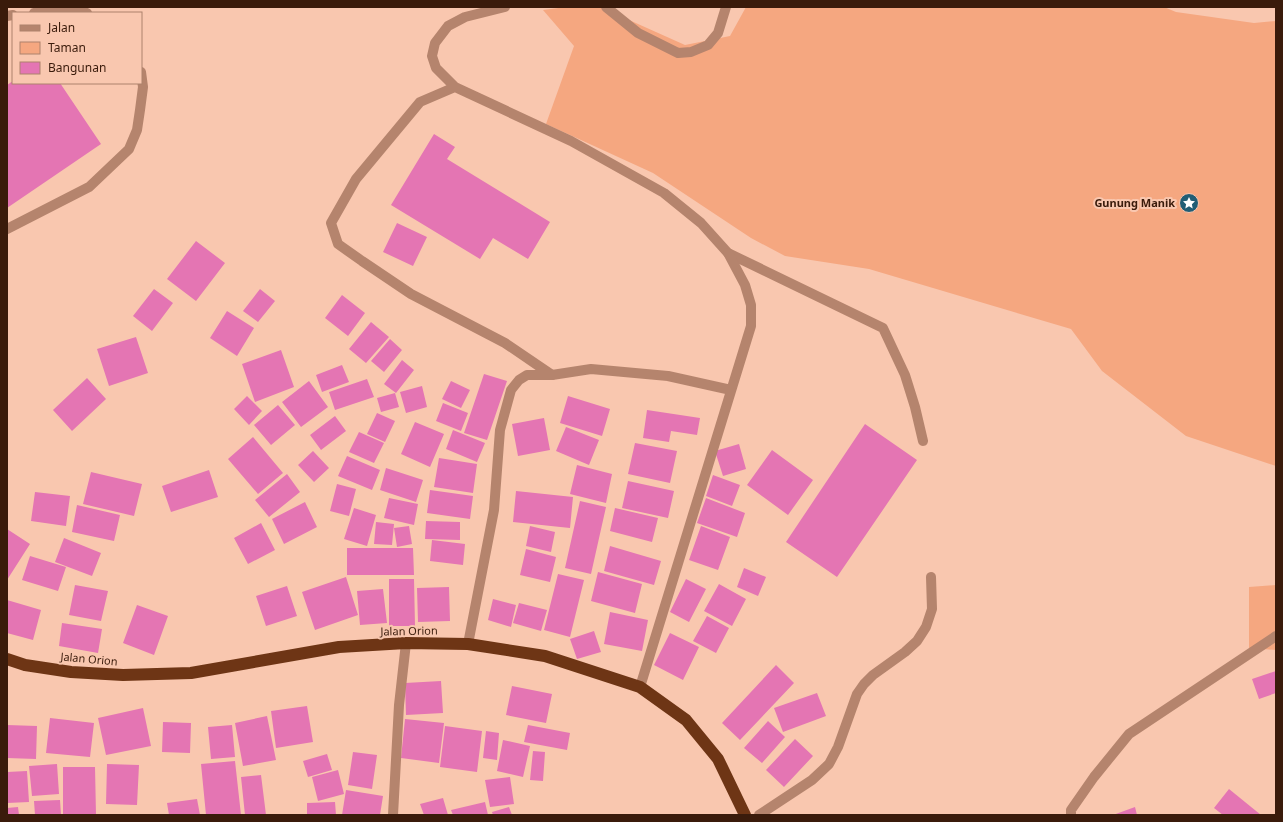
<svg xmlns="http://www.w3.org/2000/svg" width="1283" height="822" font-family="'Noto Sans',sans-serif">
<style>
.green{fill:#f5a780}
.building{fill:#e475b3}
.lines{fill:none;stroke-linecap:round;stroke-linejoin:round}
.lane{stroke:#b5846d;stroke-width:10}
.street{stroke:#b5846d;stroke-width:10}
.highway{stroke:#6e3515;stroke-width:12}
.labels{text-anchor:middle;stroke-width:4;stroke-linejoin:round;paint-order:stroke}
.poi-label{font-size:11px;font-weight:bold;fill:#3a1b0b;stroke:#f9c7af;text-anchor:end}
.street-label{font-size:11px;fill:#3a1b0b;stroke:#f9c7af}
</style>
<rect width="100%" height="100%" fill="#f9c7af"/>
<path class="green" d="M566,7h34l85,38 45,-9 16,-29h418l12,5 78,11 22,-2v445l-90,-30 -84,-65 -31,-42 -202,-60 -84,-13 -34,-18 -98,-65 -107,-49 28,-78 -31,-36z
M1276,585v65l-27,-2v-61z"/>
<path class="building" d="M13,81v2h47l41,61 -94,64v-123z
M434,134l21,13 -8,12 103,63 -22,37 -35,-21 -13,21 -89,-54z
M397,223l30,14 -14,29 -30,-14z
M196,241l29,22 -29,38 -29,-22z
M154,289l19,14 -21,28 -19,-15z
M260,289l15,12 -17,21 -15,-11z
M342,295l23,18 -17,23 -23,-18z
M227,311l27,17 -17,28 -27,-18z
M371,322l18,15 -23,26 -17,-14z
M136,337l12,36 -39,13 -12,-37z
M390,339l12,11 -18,22 -13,-11z
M281,350l13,37 -39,15 -13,-38z
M402,360l12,10 -18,23 -12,-9z
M342,365l7,17 -27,10 -6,-17z
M484,374l23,7 -20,59 -23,-7z
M87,378l19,21 -34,32 -19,-21z
M367,379l7,18 -39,13 -6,-18z
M309,381l19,26 -27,20 -19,-25z
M451,381l19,9 -9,18 -19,-9z
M422,386l5,21 -21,6 -6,-21z
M395,393l4,14 -18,5 -4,-14z
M247,396l15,15 -13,14 -15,-16z
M568,396l42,13 -8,27 -42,-13z
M443,403l25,10 -7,18 -25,-10z
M278,405l17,20 -24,20 -17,-20z
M647,410l53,8 -3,17 -26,-4 -2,11 -26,-4z
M377,413l18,8 -10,21 -18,-8z
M335,416l11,15 -25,19 -11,-15z
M544,418l6,32 -32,6 -6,-32z
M415,422l29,12 -14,33 -29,-13z
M865,424l52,36 -80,117 -51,-35z
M566,427l33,13 -10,25 -33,-14z
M453,430l32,13 -8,19 -31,-13z
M359,432l25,11 -10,20 -25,-11z
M253,437l30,36 -25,21 -30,-35z
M635,443l42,8 -7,32 -42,-9z
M739,444l7,25 -23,7 -8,-25z
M772,450l41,30 -25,35 -41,-30z
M313,451l16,17 -15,14 -16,-17z
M347,456l33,14 -8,20 -34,-14z
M439,458l38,6 -4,29 -39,-6z
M577,465l35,9 -6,29 -36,-9z
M386,468l37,12 -7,22 -36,-12z
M209,470l9,27 -47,15 -9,-26z
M91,472l51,12 -8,32 -51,-12z
M287,474l13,18 -31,25 -14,-17z
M713,475l27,10 -8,21 -26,-10z
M628,481l46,10 -6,27 -46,-10z
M337,484l19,5 -7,27 -19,-5z
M430,490l43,6 -3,23 -43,-6z
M516,491l57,6 -3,31 -57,-6z
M35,492l35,4 -4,30 -35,-5z
M389,498l29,6 -4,21 -30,-7z
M706,498l39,15 -8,24 -40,-14z
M580,501l26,6 -15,67 -26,-6z
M305,502l12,25 -33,17 -12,-25z
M77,505l43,10 -6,26 -42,-9z
M354,508l22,7 -9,31 -23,-7z
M615,508l43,10 -6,24 -42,-11z
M426,521l34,1v18l-35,-1z
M376,522l18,2 -2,21 -18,-1z
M261,523l14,27 -27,14 -14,-26z
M409,526l3,18 -15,3 -3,-19z
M530,526l25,6 -4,20 -25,-6z
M701,526l29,11 -12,33 -29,-10z
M7,529l23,15 -23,36z
M64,538l37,15 -9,23 -37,-14z
M432,540l33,4 -2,21 -33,-4z
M610,546l51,15 -7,24 -50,-14z
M347,548h66l1,27h-67z
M526,549l30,8 -6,25 -30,-7z
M30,556l36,11 -8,24 -36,-11z
M744,568l22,9 -8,19 -21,-9z
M598,572l44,12 -7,29 -44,-12z
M558,574l26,6 -14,57 -26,-7z
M346,577l12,38 -43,15 -13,-38z
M389,579h25l1,47h-26z
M686,579l20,10 -17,33 -19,-10z
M719,584l27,15 -14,27 -28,-15z
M75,585l33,6 -7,30 -32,-6z
M287,586l10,30 -31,10 -10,-30z
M449,587l1,34 -32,1 -1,-34z
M383,589l4,34 -27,2 -3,-34z
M493,599l23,6 -5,22 -23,-7z
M7,600l34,10 -8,30 -26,-7z
M519,603l28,7 -6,21 -28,-8z
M137,605l31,11 -14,39 -31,-12z
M610,612l38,8 -6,31 -38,-7z
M707,616l22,12 -13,25 -23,-12z
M62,623l40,6 -4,24 -39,-7z
M594,631l7,21 -24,7 -7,-20z
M670,633l29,14 -16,33 -29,-15z
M776,665l18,18 -54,57 -18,-17z
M1276,671v22l-17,6 -7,-20z
M441,681l2,32 -37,2 -1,-32z
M512,686l40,8 -6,29 -40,-8z
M817,693l9,23 -43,16 -9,-24z
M307,706l6,36 -37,6 -5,-37z
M143,708l8,38 -45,9 -8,-37z
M267,716l9,44 -33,6 -8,-43z
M50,718l44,5 -4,34 -44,-4z
M405,719l39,4 -5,40 -38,-5z
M768,721l17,16 -23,26 -18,-15z
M163,722l28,1 -1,30 -28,-1z
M7,725l30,1 -1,33 -29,-1z
M232,725l3,32 -24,2 -3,-32z
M528,725l42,8 -3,17 -43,-8z
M445,726l37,5 -5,41 -37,-5z
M486,731l13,2 -2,27 -14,-2z
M795,739l18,17 -29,31 -18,-17z
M503,740l27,6 -7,31 -26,-6z
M533,751l12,1 -2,29 -13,-1z
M353,752l24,3 -5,34 -24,-4z
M327,754l5,16 -24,7 -5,-16z
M235,761l6,54h-35l-5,-51z
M57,764l2,30 -27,2 -3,-30z
M107,764l32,1 -2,40 -31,-1z
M63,767h32l1,48h-33z
M338,770l6,24 -26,7 -6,-24z
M27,771l2,31 -22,1v-31z
M261,775l5,40h-21l-4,-38z
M510,777l4,27 -24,3 -5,-27z
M1229,789l32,26h-38l-9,-7z
M346,790l37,6 -3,19h-38z
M443,798l5,17h-24l-4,-11z
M197,799l3,16h-31l-2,-12z
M60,800l1,15h-26l-1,-14z
M335,802l1,13h-29v-12z
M485,802l3,13h-35l-2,-5z
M18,807l1,8h-12v-7z
M509,807l3,8h-19l-1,-3z
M1135,807l2,8h-24z"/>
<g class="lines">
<path class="lane" d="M505,7l-40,10 -17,9 -13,17 -3,13 4,12 19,19 116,54 93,52 37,30 27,30 155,75 22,47 10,32 8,34
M606,7l32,26 40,20 13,-1 17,-7 10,-12 8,-26
M34,13l41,-5 12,5
M7,16l6,-1
M455,87l-35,15 -64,77 -25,44 7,21 24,17 49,33 94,49 47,32
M7,229l82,-42 40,-38 8,-19 3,-20 3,-23 -2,-15
M759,815l53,-35 17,-16 9,-17 19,-53 7,-10 9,-9 32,-23 12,-11 9,-14 6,-18 -1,-32"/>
<path class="street" d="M468,644l26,-134 6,-80 11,-40 8,-10 8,-5h25l39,-6 77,7 63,14
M640,687l111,-361v-21l-6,-20 -17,-32
M393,815l6,-110 7,-62
M1071,815v-5l23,-33 35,-43 147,-98"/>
<path class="highway" d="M7,659l18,6 46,7 52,3 68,-2 148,-26 67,-4 62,1 77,12 95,31 46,33 32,39 27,56"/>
</g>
<defs>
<symbol id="sight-disc" viewBox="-11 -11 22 22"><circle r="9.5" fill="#205d75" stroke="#f9c7af"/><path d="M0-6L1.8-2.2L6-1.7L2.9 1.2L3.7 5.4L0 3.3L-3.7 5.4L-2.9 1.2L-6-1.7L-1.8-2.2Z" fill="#fff"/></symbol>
</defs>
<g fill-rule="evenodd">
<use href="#sight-disc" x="1178" y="192" width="22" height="22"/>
</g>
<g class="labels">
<g class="poi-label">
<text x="1175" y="207">Gunung Manik</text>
</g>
<g class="street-label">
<text transform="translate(409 631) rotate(-1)" y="4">Jalan Orion</text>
<text transform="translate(89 659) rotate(5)" y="4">Jalan Orion</text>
</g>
</g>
<rect width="1283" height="822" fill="none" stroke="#3a1b0b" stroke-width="16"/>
<rect x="12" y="12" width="130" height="72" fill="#f9c7af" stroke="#ad826d"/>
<rect x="20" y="25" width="20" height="6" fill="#b5846d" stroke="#ad826d"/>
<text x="48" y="32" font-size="12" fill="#3a1b0b">Jalan</text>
<rect x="20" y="42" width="20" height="12" fill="#f5a780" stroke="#ad826d"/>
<text x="48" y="52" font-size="12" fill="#3a1b0b">Taman</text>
<rect x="20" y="62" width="20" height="12" fill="#e475b3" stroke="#ad826d"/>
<text x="48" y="72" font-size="12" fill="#3a1b0b">Bangunan</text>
</svg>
